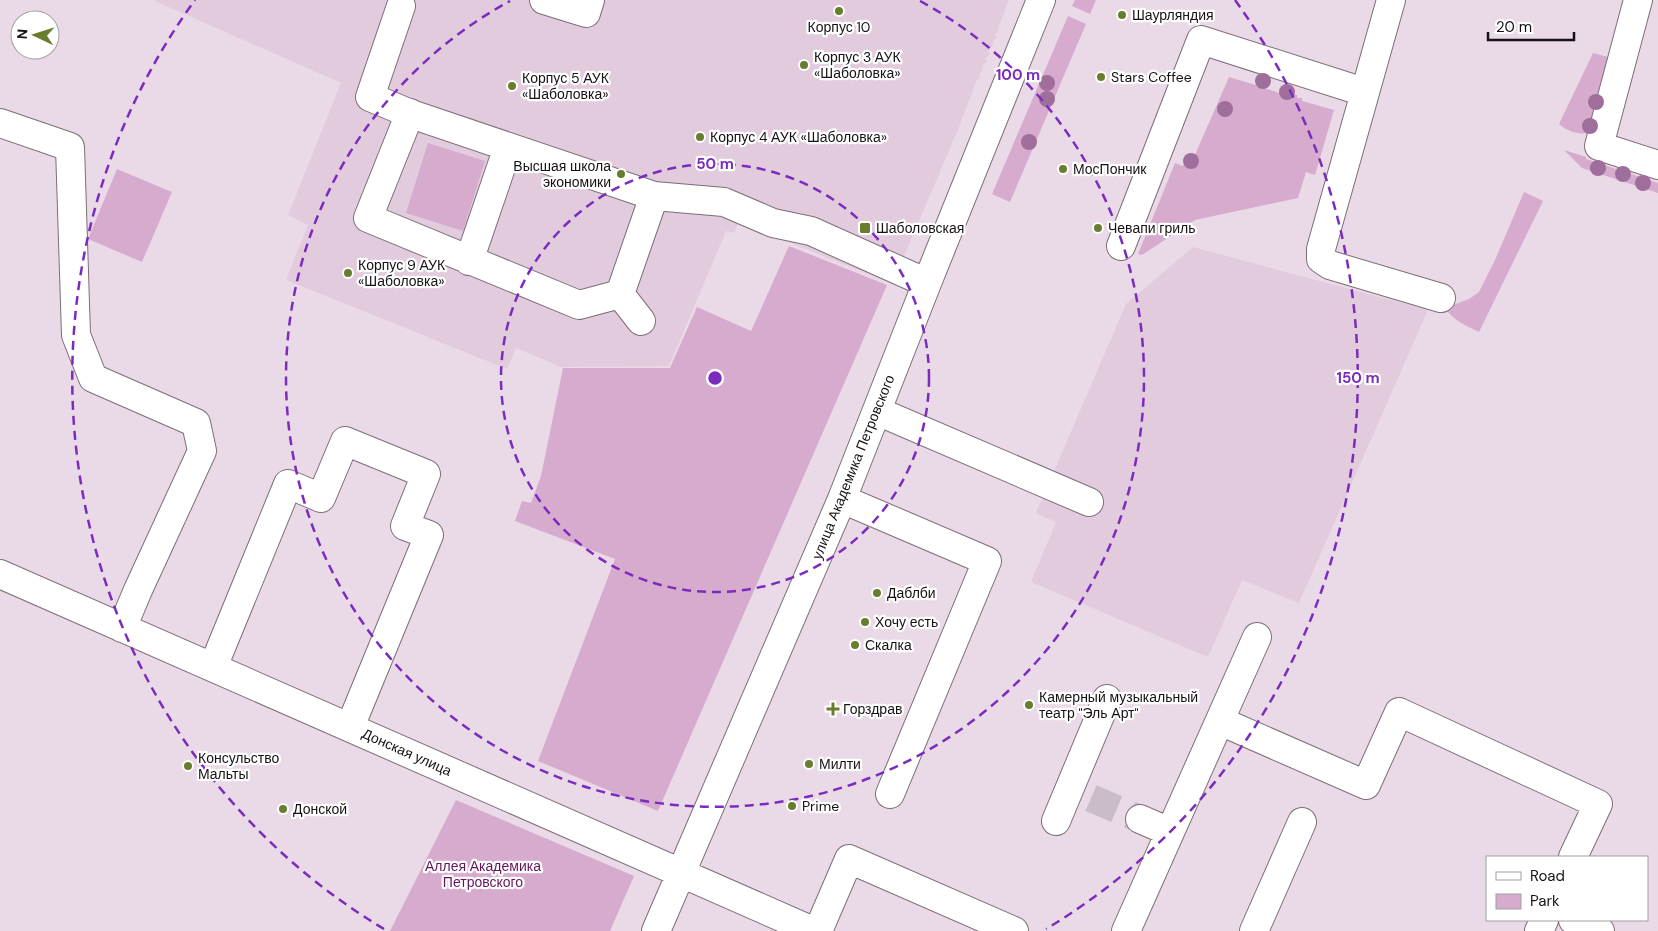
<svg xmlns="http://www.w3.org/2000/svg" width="1658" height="931" font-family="'DM Sans',sans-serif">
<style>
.built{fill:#e1cbdd}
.green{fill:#d6abce}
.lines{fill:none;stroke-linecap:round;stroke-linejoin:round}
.minor-tunnel{stroke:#cabcc8;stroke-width:28;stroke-dasharray:28 14;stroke-linecap:butt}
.minor-casing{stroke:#7c6e79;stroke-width:30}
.minor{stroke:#fff;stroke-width:28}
.tree{fill:#a06e9b}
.ring{fill:none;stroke:#7b2cbf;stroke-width:2.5;stroke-dasharray:9 6}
.poi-dot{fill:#687d2e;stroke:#fff;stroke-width:2}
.labels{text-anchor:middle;stroke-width:4.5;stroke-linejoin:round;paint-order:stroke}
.poi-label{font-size:14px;fill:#161115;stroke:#fff;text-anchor:start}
.street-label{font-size:14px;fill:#161115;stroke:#fff}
.park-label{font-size:14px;fill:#64155c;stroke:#fff}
.centre{fill:#7b2cbf;stroke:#fff;stroke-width:2.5}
.ring-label{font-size:15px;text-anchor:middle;font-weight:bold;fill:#7b2cbf;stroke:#fff;stroke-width:4.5;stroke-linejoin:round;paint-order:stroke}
</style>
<rect width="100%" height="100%" fill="#eadae7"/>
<path class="built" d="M153,0h856l-11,28 1,3h-2l-2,5 2,1 -2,2h-1l-2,8h-1l-3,5 2,1 -5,7 2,1 -2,3 -1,-1 -2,5 1,1 -1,3 -1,-1 -2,5 1,1 -3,3 -20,52 -65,152 -153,-62 -5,11 -8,-2 -57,135 -108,1 -45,-19 -9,21 -221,-89 22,-55 -20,-10 53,-132z
M1193,247l235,63 -129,293 -57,-23 -34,77 -177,-75 25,-60 -20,-9 90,-209z"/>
<path class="green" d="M1075,0h21l-6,14 -18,-8z
M1068,16l18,8 -76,178 -18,-8z
M1593,53l19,5 -23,75c-11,2 -22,-2 -30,-9z
M1229,77l30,9 2,-9 6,1 -3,10 19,6 3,-6 6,2 -2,4 7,1v3h5v3l32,9 -19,65 -9,-3 -8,26 -103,22 -53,35 -4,-1 37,-91 8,3 5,-11 6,2z
M428,143l57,18 -22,70 -57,-18z
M1564,150l22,7v2l72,24v10l-76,-25z
M117,169l55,23 -30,70 -54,-23z
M1524,192l19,9 -64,131c-14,-7 -25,-11 -34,-24l24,-9 10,-7 16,-32z
M789,246l98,39 -229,526 -120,-50 77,-202 -100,-38 7,-20 9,2 10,-27 22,-108h107l27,-61 54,24z
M456,800l178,76 -24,55h-220z"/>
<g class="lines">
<path class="minor-tunnel" d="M1091,798l49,21"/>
<defs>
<path id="minor" d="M544,0l42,13 4,-13
M1391,0l-70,249v10l9,6 111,33
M1638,0l-39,146 59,19
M401,6l-31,91 41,17 243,82 70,6 49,21 38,8 116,52
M410,113l-42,105 211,87 41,-11 34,-98
M0,123l70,24 6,188 17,43 103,45 6,28 -64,139 -16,38
M1121,246l80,-206 163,52
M469,261l39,-114
M620,294l21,27
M877,411l212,91
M842,499l145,62 -97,233
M0,574l813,357
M213,667l75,-183 33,14 24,-57 81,33 -21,52 24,9 -79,192
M1220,721l146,64 33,-73 199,92 -25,53
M1140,819l30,13
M1056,821l51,-122
M1573,920l27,11
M656,931l186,-432 85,-216 114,-283
M818,931l31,-72 165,72
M1126,931l131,-294
M1254,931l48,-109
M1539,931l5,-11"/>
</defs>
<use href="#minor" class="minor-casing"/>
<use href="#minor" class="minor"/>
</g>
<g class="tree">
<circle cx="1263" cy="81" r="8"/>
<circle cx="1047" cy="83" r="8"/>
<circle cx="1287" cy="92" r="8"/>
<circle cx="1047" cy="99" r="8"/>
<circle cx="1596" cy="102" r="8"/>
<circle cx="1225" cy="109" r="8"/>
<circle cx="1590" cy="126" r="8"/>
<circle cx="1029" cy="142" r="8"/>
<circle cx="1191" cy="161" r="8"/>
<circle cx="1598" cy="168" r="8"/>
<circle cx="1623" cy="174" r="8"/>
<circle cx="1643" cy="183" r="8"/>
</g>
<g class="ring">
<circle cx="715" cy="378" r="214"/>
<path d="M920 1A429 429 0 1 1 510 1"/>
<path d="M384 929A643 643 0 0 1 195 0M1235 0A643 643 0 0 1 1046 929"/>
</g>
<g class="poi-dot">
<circle cx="839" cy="11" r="5"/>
<circle cx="1122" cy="15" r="5"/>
<circle cx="804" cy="65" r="5"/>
<circle cx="1101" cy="77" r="5"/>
<circle cx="512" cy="86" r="5"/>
<circle cx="700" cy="137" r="5"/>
<circle cx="1063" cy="169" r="5"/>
<circle cx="621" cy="174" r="5"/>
<rect x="859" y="222" width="12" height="12" rx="2.5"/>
<circle cx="1098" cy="228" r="5"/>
<circle cx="348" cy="273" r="5"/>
<circle cx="877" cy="593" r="5"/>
<circle cx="865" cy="622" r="5"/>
<circle cx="855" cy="645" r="5"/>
<circle cx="1029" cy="705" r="5"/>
<path d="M830.5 701.5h5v5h5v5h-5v5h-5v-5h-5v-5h5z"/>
<circle cx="809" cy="764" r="5"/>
<circle cx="188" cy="766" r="5"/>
<circle cx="792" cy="806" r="5"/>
<circle cx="283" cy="809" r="5"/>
</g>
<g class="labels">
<g class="poi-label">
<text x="1132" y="20">Шаурляндия</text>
<text x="839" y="32" text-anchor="middle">Корпус 10</text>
<text x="814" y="62">Корпус 3 АУК<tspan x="814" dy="16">«Шаболовка»</tspan></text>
<text x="1111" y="82">Stars Coffee</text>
<text x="522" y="83">Корпус 5 АУК<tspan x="522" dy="16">«Шаболовка»</tspan></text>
<text x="710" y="142">Корпус 4 АУК «Шаболовка»</text>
<text x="611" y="171" text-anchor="end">Высшая школа<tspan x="611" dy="16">экономики</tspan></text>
<text x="1073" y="174">МосПончик</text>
<text x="876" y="233">Шаболовская</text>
<text x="1108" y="233">Чевапи гриль</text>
<text x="358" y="270">Корпус 9 АУК<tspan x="358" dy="16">«Шаболовка»</tspan></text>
<text x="887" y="598">Даблби</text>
<text x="875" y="627">Хочу есть</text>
<text x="865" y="650">Скалка</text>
<text x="1039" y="702">Камерный музыкальный<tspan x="1039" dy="16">театр "Эль Арт"</tspan></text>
<text x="843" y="714">Горздрав</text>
<text x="198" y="763">Консульство<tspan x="198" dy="16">Мальты</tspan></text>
<text x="819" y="769">Милти</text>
<text x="802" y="811">Prime</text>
<text x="293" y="814">Донской</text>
</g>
<g class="street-label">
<text transform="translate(853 467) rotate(-68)" y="5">улица Академика Петровского</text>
<text transform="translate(407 752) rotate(24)" y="5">Донская улица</text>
</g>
<g class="park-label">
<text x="483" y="871">Аллея Академика<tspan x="483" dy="16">Петровского</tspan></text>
</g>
</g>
<circle cx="715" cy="378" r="8" class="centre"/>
<g class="ring-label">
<text x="1018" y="80">100 m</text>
<text x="715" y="169">50 m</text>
<text x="1358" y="383">150 m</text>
</g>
<rect x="1486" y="856" width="162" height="65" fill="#ffffff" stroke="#a2a0a1"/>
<rect x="1496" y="872" width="25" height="8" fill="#ffffff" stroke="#a2a0a1"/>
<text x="1530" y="881" font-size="15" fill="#161115">Road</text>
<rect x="1496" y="894" width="25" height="15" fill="#d6abce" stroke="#a2a0a1"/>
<text x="1530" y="906" font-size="15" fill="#161115">Park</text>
<g transform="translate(35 35) rotate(274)"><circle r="24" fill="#ffffff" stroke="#a2a0a1"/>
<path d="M0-4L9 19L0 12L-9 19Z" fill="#687d2e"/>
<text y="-8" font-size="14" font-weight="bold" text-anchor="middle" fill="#161115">N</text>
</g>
<path d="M1488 32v8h86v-8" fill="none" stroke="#161115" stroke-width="2.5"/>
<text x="1496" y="32" font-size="15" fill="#161115" stroke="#ffffff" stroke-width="4" paint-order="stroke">20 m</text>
</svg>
